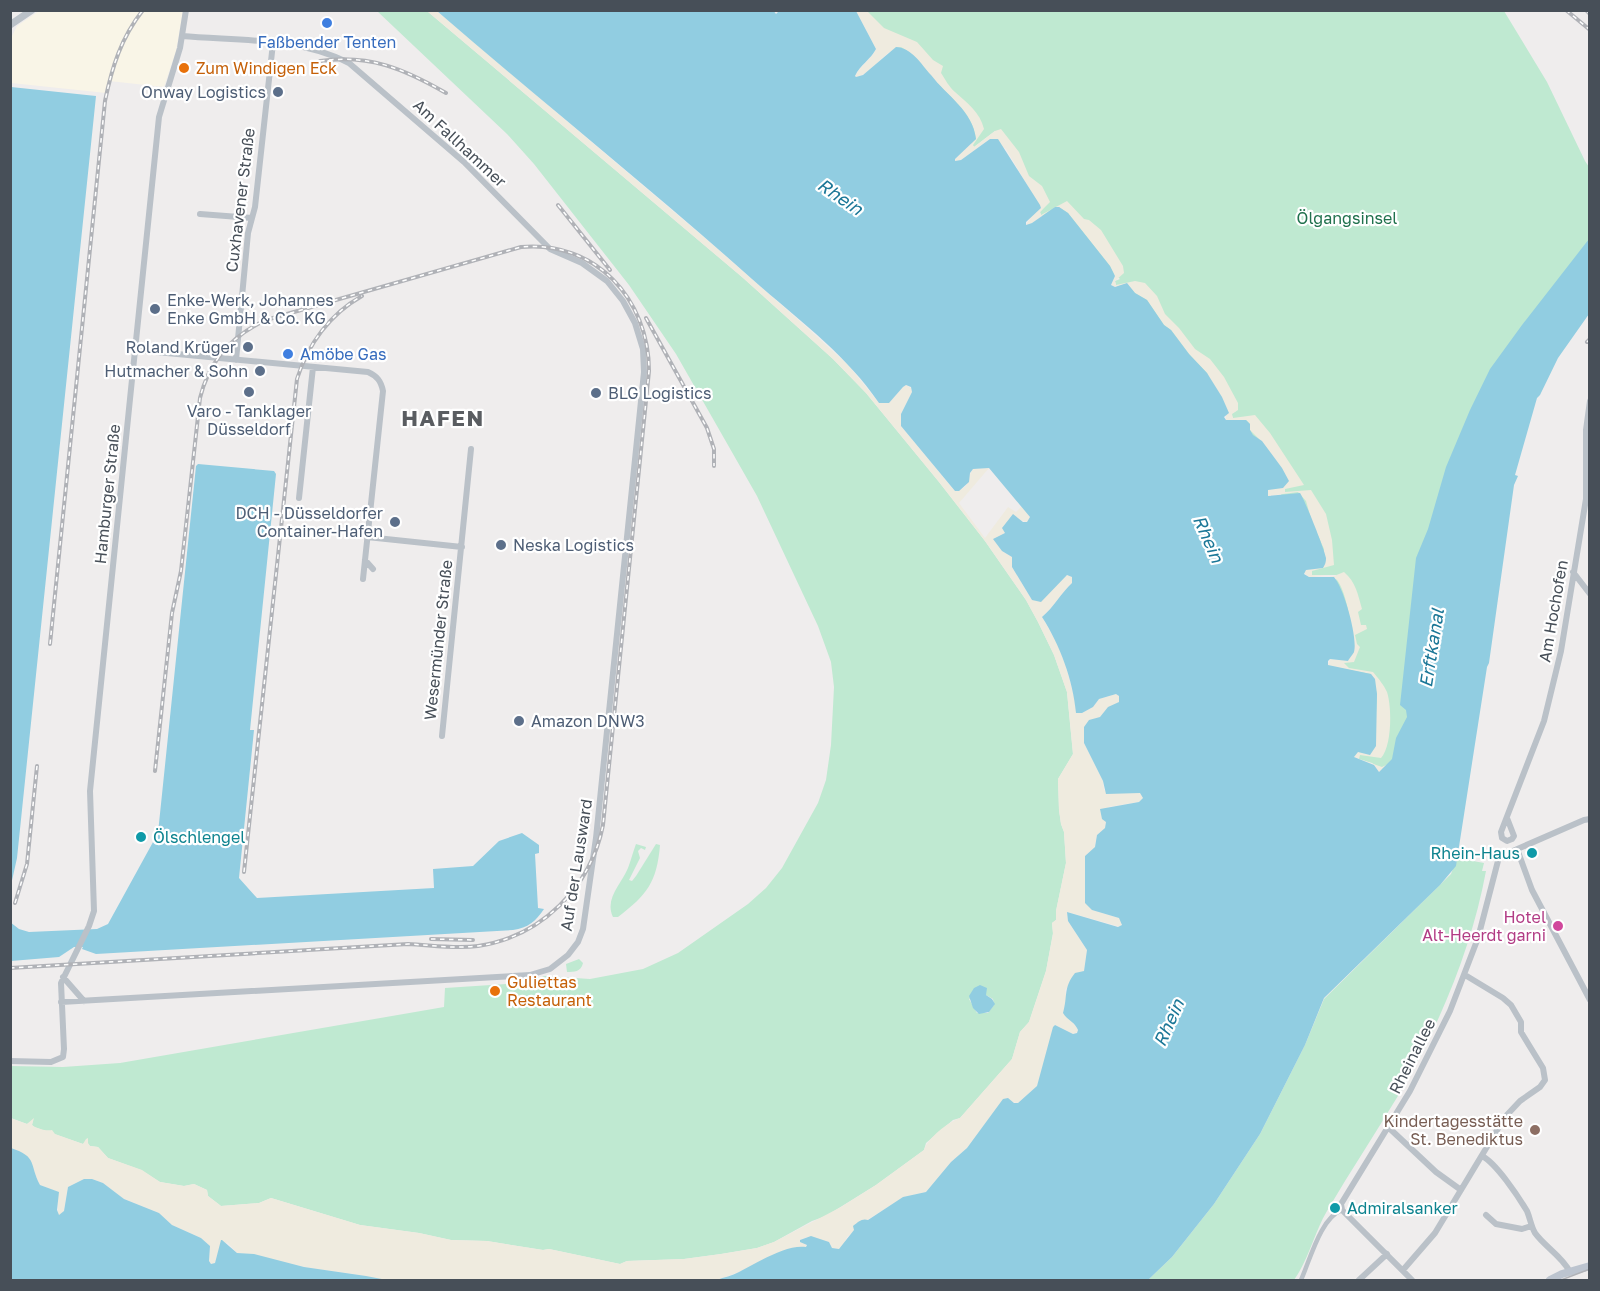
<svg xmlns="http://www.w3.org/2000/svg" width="1600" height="1291" font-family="'Golos Text',sans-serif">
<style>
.commercial{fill:#f9f5e7}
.green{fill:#bfe9d1;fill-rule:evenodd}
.sand{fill:#efebdf}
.water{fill:#91cde1}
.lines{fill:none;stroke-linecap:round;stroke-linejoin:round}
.pedestrian{stroke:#bac1c8;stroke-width:4.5}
.minor{stroke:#bac1c8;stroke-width:6}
.tertiary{stroke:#bac1c8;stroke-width:7}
.secondary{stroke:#bcc4cf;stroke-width:8}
.tram{stroke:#b0b2b7;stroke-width:1.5}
.rail-casing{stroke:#b0b2b7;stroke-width:4}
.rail{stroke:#fff;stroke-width:1.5;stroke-dasharray:4.5;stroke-linecap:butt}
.shop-dot{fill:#3f7fe0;stroke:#fff;stroke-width:2}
.food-dot{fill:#e8710a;stroke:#fff;stroke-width:2}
.service-dot{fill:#5c6f8a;stroke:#fff;stroke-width:2}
.culture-dot{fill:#0f9aa8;stroke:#fff;stroke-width:2}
.hotel-dot{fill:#d1479c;stroke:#fff;stroke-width:2}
.education-dot{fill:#8d6e63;stroke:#fff;stroke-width:2}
.labels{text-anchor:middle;stroke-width:4.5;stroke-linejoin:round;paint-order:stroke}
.shop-label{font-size:16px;fill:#366cbe;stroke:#fff}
.food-label{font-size:16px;fill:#c56008;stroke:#fff;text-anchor:start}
.service-label{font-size:16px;fill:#4e5e75;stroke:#fff;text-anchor:end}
.street-label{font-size:16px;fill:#474f58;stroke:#fff}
.park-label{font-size:16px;fill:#20714d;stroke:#fff}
.culture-label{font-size:16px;fill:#0d838f;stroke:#fff;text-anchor:start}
.hotel-label{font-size:16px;fill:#b23c85;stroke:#fff;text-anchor:end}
.education-label{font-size:16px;fill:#785e54;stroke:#fff;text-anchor:end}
.water-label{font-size:18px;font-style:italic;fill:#1b7797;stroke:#fff}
.district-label{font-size:22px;font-weight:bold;letter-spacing:1.5px;fill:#5a5d61;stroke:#fff}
</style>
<rect width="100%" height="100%" fill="#efeded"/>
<path class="commercial" d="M39,11h144l-7,40 -12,36 -55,-6 -3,12 -95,-10 -1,-43 7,-14z"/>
<path class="green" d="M377,11h50l315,266 91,82 33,34 73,89 46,59 41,59 12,22 16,33 13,37 6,62 -15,25 1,31 2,14 3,8 2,31 -10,48v9l-4,3 1,10 -7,38 -17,51 -9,10 -8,27 -52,59 -7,2 -27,23 -2,7 -48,35 -50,31 -14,5 -38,21 -17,6 -36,6 -37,5 -57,2 -7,3 -71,-15 -6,1 -56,-9 -36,-1 -32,-7 -59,-8 -89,-27 -12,5 -38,3 -13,-10 -1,-6 -13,-6 -10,2 -24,-4 -19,-12 -33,-12 -10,-11 -8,-1 -3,-3 1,-4 -5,5 -49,-17 -2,-2 1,-5 -6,4 -16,-6 -1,-52 53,1 57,-4 324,-56 1,-19 75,-5 25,-7 45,3 53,-10 35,-16 70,-49 18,-16 16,-20 36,-65 8,-23 5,-35 3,-58 -3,-25 -13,-36 -61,-130 -81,-142 -47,-69 -95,-121 -27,-30zM986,991v4l7,4 1,6 -6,8h-11l-8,-14z
M863,11h641l43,71 38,79 4,6 1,74 -201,533 -17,-11 -13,-4 -20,-92 -3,-92h-24l-31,-81 4,-6 -52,-70 -2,-4 5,-3 -120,-126 -1,-4 5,-2 -79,-64 -1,-3 6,-7 -51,-74 -21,16 -79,-104z
M636,844l10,3 -1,3 -4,-2 -3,3 2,7 -11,22 3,1 4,-5 20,-32 4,1c-3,37 -13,50 -42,72h-5c-9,-18 9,-34 15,-49 3,-8 5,-16 8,-24z
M1457,858l27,5 -2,8h4c-14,76 -46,153 -85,220 -24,40 -50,79 -74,120 -13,22 -18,48 -33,69h-146l24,-23 42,-53 46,-70 45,-89 19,-46 127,-125z
M579,959l4,4c-2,9 -9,9 -16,9l-1,-8z"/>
<path class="sand" d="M427,11h10l276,234 90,79 45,41 31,38h10l14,-16 3,-2 5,3 1,4 -11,22v12l52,63 2,2c17,-3 11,-13 18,-22l16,-1 -30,35 26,35 23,-31 8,5 6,-6 8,11 -3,5 -10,-3 -4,-4 -6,8 -2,10 -3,2v16l10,6v10l20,33 35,-25 5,2v6c-11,10 -18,24 -30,34l15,26 8,20 11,41 6,9 11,-6 6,-8 17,-5 3,2v6l-14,9 -21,32 19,38 1,9 10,3h26l3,5 -4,4 -31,5 -3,21 -8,7 -2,12 -10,9 1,15 6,39 27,8 3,4 -1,5 -54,-15 1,9 19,29 -3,21 -19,19 6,30 6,8 1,4 -5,2 -18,-9 -18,61 -19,17 -15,-3 -36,48 -16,14 -25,30 -22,5 -37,23 -20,17 -3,8 -5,4 -7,-1 -3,-6 -22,-5 -7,3 7,6 -1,2 -20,2 -47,22 -22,8h-339c-23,-8 -49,-8 -73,-13 -23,-4 -44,-12 -68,-14l-10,-11 -10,13 -2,8 -4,1 -2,-3 1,-15 -9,-8 -29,-13 -13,-12 -35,-14 -21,-16 -11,-4h-8l-16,8 -4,24 -3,4h-3v-23l-18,-7c-9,-18 -8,-30 -29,-37l-1,-30 17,6 7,-6 -2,7c5,4 14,6 20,5l3,4 28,10 3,-5 2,-1v5l2,3 8,1 10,11 34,12 18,12 24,4 10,-2 13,6 1,6 13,10 38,-3 12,-5 89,27 59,8 32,7 36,1 56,9 6,-1 71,15 7,-3 57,-2 37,-5 36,-6 17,-6 67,-35 35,-22 48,-35c4,-12 24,-28 36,-32l52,-59 8,-27 9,-10 17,-51 7,-37 -1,-11 4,-3v-9l10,-48 -2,-31 -3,-8 -2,-14 -1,-31 15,-25 -6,-62 -13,-37 -16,-33 -12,-22 -41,-59 -46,-59 -73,-89 -33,-34 -91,-82z
M856,11h11l17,17 33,14 16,18 10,6 -2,7c4,6 8,14 14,19 12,11 25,20 29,37l-11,16 1,2 21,-16 6,-2 18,23 10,24 13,10 8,16 -10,10 1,3 26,-14 17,18 5,1 12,10 22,36 1,7 -9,8 1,4 19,-4 10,2 12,13 8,18 14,14 16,21 15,10 14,18 14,26v7l-6,4 1,4 22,-3 15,18 34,52 -19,4v3l26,-2 15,24 6,26 2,25 -22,6v4l22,1 10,-4c12,10 14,23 18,37l-4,3 3,13h5l1,4 -12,6 2,9 3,3 -6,15 -10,1 5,5 24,4c5,6 11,13 14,20 5,15 5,54 -6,66l-21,-3 -1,4 23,8 6,-3 -9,8 -5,-7 -20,-8 22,-44 1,-19 -6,-20 -43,-8 2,-7 10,1 14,-8c0,-13 -8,-71 -21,-75 -6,-3 -17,0 -24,0l-6,-5 3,-2 18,-4v-17l-12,-27 -6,-21 -8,-9 -30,4v-6l5,-2 -14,-49 -9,-9v-6l-4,-4h-20v-5l-19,-42 -18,-19 -18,-24 -7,-5 -17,-25 -12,-7 -8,-9 -13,3 -3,-2 4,-9 -5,-10 -42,-53 -9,-6h-4l-23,16 -6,2 5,-8 -2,-29 -23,-39 -16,-10 -29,21 -6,1v-2l21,-20c-3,-28 -29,-43 -45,-63 -10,-12 -16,-21 -30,-29 -19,4 -28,28 -46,30 4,-11 16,-17 21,-28z"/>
<path class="water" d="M773,10l3,4 4,-4 76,1 20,38c-5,10 -16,16 -21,27l1,1 7,-2 33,-28c16,1 25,17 35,28 16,21 42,36 45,64l-21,20v2l6,-1 29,-21h8l42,66 1,3 -15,14v3l6,-2 23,-16h4l9,6 42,53 5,10 -4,9 4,2 12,-4 8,10 12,7 17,25 7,5 18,24 18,19 15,24 7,16 -5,4 2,3h20l4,4v6l3,5 9,6 20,27 7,13 -6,7 -15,2v6l32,-3c5,7 25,58 26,65 0,5 -1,6 -3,10l-17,2 -2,4 5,3h25c10,11 24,61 20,75 -1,2 -5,7 -6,9l-18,-2 -2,2v4l43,9 4,5 2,15 -1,52 -6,9 -12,-3 -4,5 20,8 5,7 13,-13 4,-21 11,-21 -1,-7 -6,-5 16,-147 12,-29 18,-62 24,-57 20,-41 32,-44 67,-86v75l-31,44 -18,37 -3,3 -22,77 3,1 -4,9 -25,178 -2,4 -31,199 -16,19 -116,113 -19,47 -45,89 -46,70 -42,53 -24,23h-431c7,-3 15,-4 22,-8 18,-9 47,-28 67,-25l1,-2 -7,-3v-2l11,-4 18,6 3,6 7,1 15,-19 -1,-4c5,-4 9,-8 15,-6l35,-23 23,-5 25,-30 16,-14 36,-49 5,-1 6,5h4l19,-17 16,-59 2,-2 18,9 4,-1 1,-3c-3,-8 -11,-10 -15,-17 5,-17 0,-25 12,-40l9,-2 3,-21 -19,-29 -1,-9 51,15 4,-2 -3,-7 -27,-8 -7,-7v-47l10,-9 2,-12 8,-7 1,-6 -4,-3 -2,-10 39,-7 4,-4 -3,-5 -34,1 -3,-13 -19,-38v-16l5,-7 11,-3 8,-10 11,-5v-6l-3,-2 -17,5 -6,8 -11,6h-6c-3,-33 -16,-68 -34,-96 12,-10 19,-24 30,-34v-6l-5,-2 -26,27 -9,-2 -20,-33v-10l-10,-6 -9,-12 12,-6 -3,-5 11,-14 10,8h4l3,-5 -41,-49 -16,1 -3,4 -1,9 -10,9h-4l-54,-65v-12l11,-22 -1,-5 -5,-2 -3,2 -14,16h-10c-33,-49 -83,-85 -127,-124 -103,-92 -211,-178 -315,-268z
M11,87l85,9 -79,762 -6,27z
M198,464l76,7 2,3 -26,256h4l-15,148 18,20 177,-10 -1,-19 40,-3 26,-25 23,-8 17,12v8l-4,1 3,54 6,1c-8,12 -16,19 -31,21l-417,24 -14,-5 1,-2h-9l-15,10 -48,4 -1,-39 9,7 10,3 68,-3 11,-5 50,-91 38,-367z
M980,985l7,3 -1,7 6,4 3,5 -6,8 -10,2 -6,-6 -4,-12 5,-8z
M11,1148c27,9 18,16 29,37l19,7 -2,18 2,5 5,-4 4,-24 16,-8h8l11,4 21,16 35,14 13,12 29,13 9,8 -1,15 2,3 4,-1 6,-23h1l15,13 17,1 50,13 62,9 21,4h-376z"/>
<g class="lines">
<path class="pedestrian" d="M1301,1280c9,-20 20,-63 41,-70"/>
<path class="minor" d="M200,214l52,4
M135,350l233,22c9,4 13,9 15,19l-20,188
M236,360l12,-127 7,-26 18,-164
M299,498l14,-131
M367,537l95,10
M365,560l8,9
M1573,572l17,22
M442,736l29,-287
M1507,818l7,18 -2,3 -5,2 -5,-3 -1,-6 43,-111 17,-70 25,-152v-69l4,-29
M1517,849l15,41 58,110
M63,977l21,24
M61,1002l469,-27 20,-6 18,-14 10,-13 5,-13 13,-91 48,-466 -1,-23 -8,-26 -12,-22 -16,-20 -25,-18 -32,-14 -86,-87 -115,-99c-50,-26 -112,-22 -167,-27
M10,1061l41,1 12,-5 1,-8 -3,-66 28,-57 5,-15 -4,-120 40,-392 29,-282 21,-69 6,-38
M1388,1127l48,45 25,18
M1482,1156c14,7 36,40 45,55 3,7 4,15 8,22 10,14 27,23 35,39
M1486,1215l10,9 26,5 9,-3
M1403,1270l32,-37 70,-116 15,-16 20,-14 5,-7 -2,-12 -22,-36v-10l-10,-17 -8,-7 -38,-23
M1359,1280l28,-26
M1412,1280l-70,-70 -1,-6 69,-113 40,-80 28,-73 21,-81 85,-37 6,-1"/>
<path class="tertiary" d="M10,25l22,-15"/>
<path class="secondary" d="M1550,1280l12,-6 28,-8"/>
<path class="tram" d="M1561,1280l29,-11"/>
<defs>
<path id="rail" d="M1566,10l24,20
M1586,10l4,4
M320,61c50,-7 84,8 126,32
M558,205l52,65
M646,318l61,110 7,21v17
M1587,342l3,-3
M50,644l55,-543c7,-34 16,-63 38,-91
M244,872l53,-493c11,-35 33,-65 65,-83
M15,903l12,-39 10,-98
M431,939l42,1
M10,968l398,-24c23,1 46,5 70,2 63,-9 113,-59 125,-121l46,-454c0,-72 -54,-131 -128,-124l-255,73c-33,15 -57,41 -66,78l-19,173 -9,42 -17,158"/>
</defs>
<use href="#rail" class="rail-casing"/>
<use href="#rail" class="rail"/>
</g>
<g class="shop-dot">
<circle cx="327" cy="23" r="6"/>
<circle cx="288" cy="354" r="6"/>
</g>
<g class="food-dot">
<circle cx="184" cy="68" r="6"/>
<circle cx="495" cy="991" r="6"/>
</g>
<g class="service-dot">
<circle cx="278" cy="92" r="6"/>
<circle cx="155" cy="309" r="6"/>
<circle cx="248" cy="347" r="6"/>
<circle cx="260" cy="371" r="6"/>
<circle cx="249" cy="392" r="6"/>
<circle cx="596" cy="393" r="6"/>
<circle cx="395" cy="522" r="6"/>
<circle cx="501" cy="545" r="6"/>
<circle cx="519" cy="721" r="6"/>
</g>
<g class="culture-dot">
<circle cx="141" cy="837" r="6"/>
<circle cx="1532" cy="853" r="6"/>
<circle cx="1335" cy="1208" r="6"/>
</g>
<circle class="hotel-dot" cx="1558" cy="926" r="6"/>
<circle class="education-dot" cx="1535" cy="1130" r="6"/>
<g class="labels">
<g class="shop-label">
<text x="327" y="48">Faßbender Tenten</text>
<text x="300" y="360" text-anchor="start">Amöbe Gas</text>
</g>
<g class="food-label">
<text x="196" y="74">Zum Windigen Eck</text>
<text x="507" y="988">Guliettas<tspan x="507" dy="18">Restaurant</tspan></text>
</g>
<g class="service-label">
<text x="266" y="98">Onway Logistics</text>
<text x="167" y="306" text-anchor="start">Enke-Werk, Johannes<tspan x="167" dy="18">Enke GmbH &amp; Co. KG</tspan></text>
<text x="236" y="353">Roland Krüger</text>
<text x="248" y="377">Hutmacher &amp; Sohn</text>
<text x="608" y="399" text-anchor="start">BLG Logistics</text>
<text x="249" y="417" text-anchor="middle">Varo - Tanklager<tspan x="249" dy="18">Düsseldorf</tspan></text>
<text x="383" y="519">DCH - Düsseldorfer<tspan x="383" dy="18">Container-Hafen</tspan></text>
<text x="513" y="551" text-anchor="start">Neska Logistics</text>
<text x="531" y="727" text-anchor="start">Amazon DNW3</text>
</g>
<g class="street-label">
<text transform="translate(460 143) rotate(43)" y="6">Am Fallhammer</text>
<text transform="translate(240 200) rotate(-83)" y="6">Cuxhavener Straße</text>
<text transform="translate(107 494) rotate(-84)" y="6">Hamburger Straße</text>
<text transform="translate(1553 611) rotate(-80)" y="6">Am Hochofen</text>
<text transform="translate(438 640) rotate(-84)" y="6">Wesermünder Straße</text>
<text transform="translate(576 865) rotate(-81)" y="6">Auf der Lausward</text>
<text transform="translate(1412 1056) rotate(-63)" y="6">Rheinallee</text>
</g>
<g class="park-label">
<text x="1347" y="224">Ölgangsinsel</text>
</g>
<g class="culture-label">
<text x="153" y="843">Ölschlengel</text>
<text x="1520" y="859" text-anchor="end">Rhein-Haus</text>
<text x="1347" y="1214">Admiralsanker</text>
</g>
<g class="hotel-label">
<text x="1546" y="923">Hotel<tspan x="1546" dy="18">Alt-Heerdt garni</tspan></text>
</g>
<g class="education-label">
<text x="1523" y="1127">Kindertagesstätte<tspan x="1523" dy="18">St. Benediktus</tspan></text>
</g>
<g class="water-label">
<text transform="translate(840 197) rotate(34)" y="6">Rhein</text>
<text transform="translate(1208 539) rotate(66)" y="6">Rhein</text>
<text transform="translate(1432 648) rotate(-81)" y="6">Erftkanal</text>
<text transform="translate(1169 1023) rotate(-66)" y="6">Rhein</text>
</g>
<g class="district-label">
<text x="443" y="426">HAFEN</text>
</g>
</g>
<rect width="1600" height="1291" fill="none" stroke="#474f58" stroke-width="24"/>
</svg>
